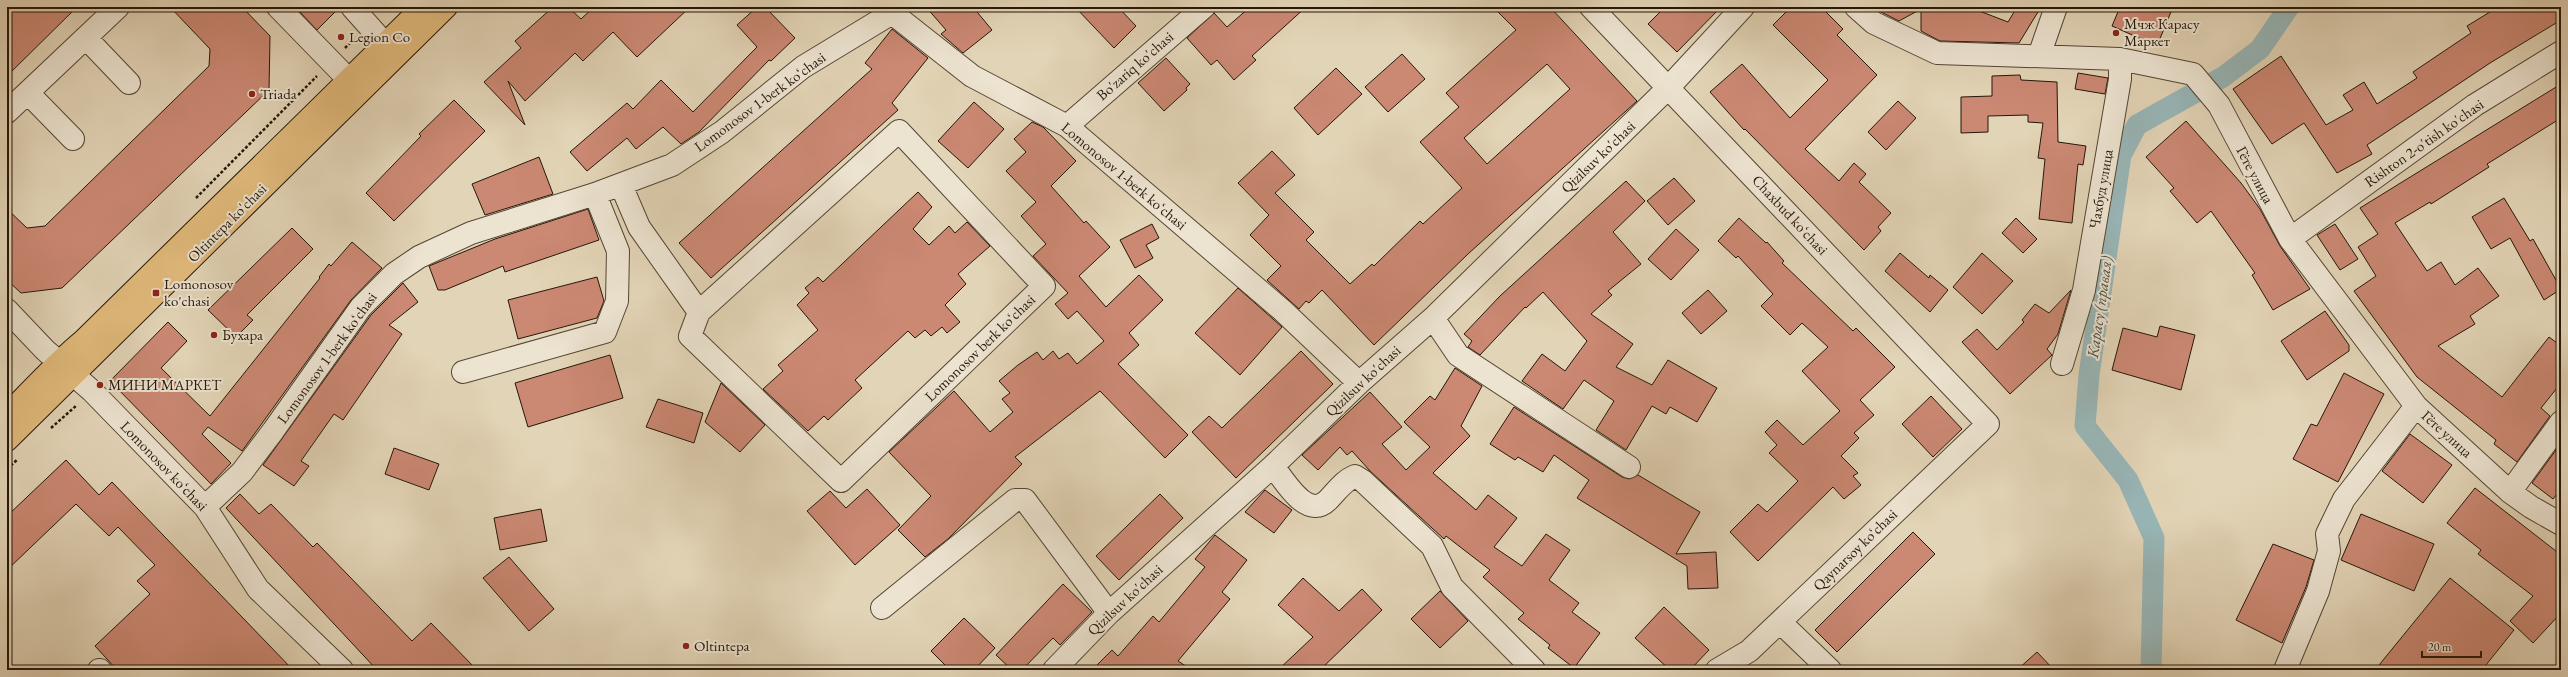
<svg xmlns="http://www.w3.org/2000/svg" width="2568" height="677" font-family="'EB Garamond',serif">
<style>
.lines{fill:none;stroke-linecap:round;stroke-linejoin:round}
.canal{stroke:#98b6b7;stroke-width:21}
.building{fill:#cb8873;stroke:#251708;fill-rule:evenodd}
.minor-casing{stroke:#544634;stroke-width:24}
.major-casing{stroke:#251708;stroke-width:24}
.path{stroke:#251708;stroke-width:2.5;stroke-dasharray:3 2;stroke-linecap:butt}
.minor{stroke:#ece3d0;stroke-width:22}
.major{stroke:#e1ba7b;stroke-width:22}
.poi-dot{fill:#8f2418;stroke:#ece3d0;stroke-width:1.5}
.labels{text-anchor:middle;stroke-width:4;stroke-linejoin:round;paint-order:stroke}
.poi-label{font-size:15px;fill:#251708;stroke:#ece3d0;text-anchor:start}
.street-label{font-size:15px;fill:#251708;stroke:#ece3d0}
.water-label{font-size:16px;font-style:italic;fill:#4d4f45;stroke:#ece3d0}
</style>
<rect width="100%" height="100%" fill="#e2d4b6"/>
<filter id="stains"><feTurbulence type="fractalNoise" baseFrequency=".005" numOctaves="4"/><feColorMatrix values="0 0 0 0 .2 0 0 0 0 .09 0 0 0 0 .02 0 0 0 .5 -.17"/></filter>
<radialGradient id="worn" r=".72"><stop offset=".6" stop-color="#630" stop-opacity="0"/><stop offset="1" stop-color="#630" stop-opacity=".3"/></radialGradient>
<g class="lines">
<path class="canal" d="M2151,670l3,-132 -26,-58 -43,-54 4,-51 32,-220 16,-30 86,-48 37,-28 29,-42"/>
</g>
<path class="building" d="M7,7h70l-70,69z
M170,7h72l28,29 -1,54 -207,198 -41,5 -14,-13v-71l20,19 18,-2 164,-160 1,-17z
M295,7h45l-23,23z
M553,7h15l13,12 13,-12h96l-53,50 -24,-25 -30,29 -8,-8 -50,48 -17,-20 17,44 -41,-43 37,-34 -6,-7z
M757,7h8l30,31 -24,23 -2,-1 -70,72 -18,12 -18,-17 -27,22 -9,-11 -40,33 -17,-19 57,-49 6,6 28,-29 32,32 64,-65 -20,-22z
M926,7h47l19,23 -29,23 -22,-19 5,-4z
M1075,7h43l18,19 -22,22z
M1250,7h56l-54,49 4,4 -22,20 -17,-20 -6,5 -24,-27 27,-25 13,14z
M1493,7h57l87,94 -169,153 -94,91 -52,-55 -13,13 -3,-2 -7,8 -32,-29 14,-14 -31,-31 19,-20 -31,-32 34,-32 23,24 -20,18 39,39 -8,8 44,44 22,-20 2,2 46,-45 3,3 39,-36 -42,-46 39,-35 -13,-14 70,-63zM1547,64l23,25 -83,75 -23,-26z
M1665,7h56l-44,45 -29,-28z
M1791,7h30l22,22 -6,6 40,40 -72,74 34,32 15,-18 12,11 -7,8 32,31 -13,14 3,4 -17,19 -119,-121 -1,1 -34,-38 32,-28 48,54 38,-38 -55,-55z
M1877,7h92l39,15 9,-15h24l-22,36 -79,-2 -19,-10v-22l-22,12 -18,-9z
M2120,7h53l-16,39 -45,-20z
M2498,7h63v13l-71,43 -123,82 5,9 -35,19 -33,-50 -32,21 -39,-55 48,-33 45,69 27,-15 -10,-15 21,-13 13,22 40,-26 -4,-6 58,-39 -4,-7z
M892,29l36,29 -36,45 6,7 -187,168 -32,-35 193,-174 -7,-6z
M1402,54l23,25 -37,33 -23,-25z
M1166,58l24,26 -4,4 1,2 -23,21 -26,-28z
M1336,68l26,26 -44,41 -24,-27z
M2078,73l30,5 -3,16 -30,-5z
M2020,75l1,5 36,2 1,60 28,4 -3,19 -5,-1 -6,59 -33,-4 6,-60 -7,-1 5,-35 -15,-1v-7l-40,1v16l-27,1v-36l31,-1v-20z
M2561,84v34l-74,46 2,3 -58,37 -1,-2 -35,21 32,48 14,-9 14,23 23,-17 21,28 -29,20 5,8 -37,22 64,51 47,-60 12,9v37l-20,25 9,8 -33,46 -23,-18 2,-4 -79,-63 -63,-86 22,-15 -18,-29 20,-13 -18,-26z
M454,100l31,31 -91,90 -28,-28 55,-57 -2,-2z
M1898,101l18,17 -30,32 -18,-18z
M974,102l30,27 -36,39 -30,-27z
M2186,121l55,62 19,26 20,37 30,43 -37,21 -21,-35 3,-2 -44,-62 -14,12 -27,-32 4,-3 -28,-31z
M1032,122l11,5 33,34 -25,25 33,37 2,-2 24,26 -31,29 27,31 33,-32 24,25 -34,33 10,12 -21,19 70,71 -23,23 -65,-67 -85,66 7,7 -74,75 -23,18 -27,-27 33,-34 -42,-44 65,-61 36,41 23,-20 -11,-13 8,-6 -11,-12 19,-16 19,-13 6,8 10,-9 6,8 9,-6 9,11 27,-23 -27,-30 -9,8 -13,-15 13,-11 -35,-37 13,-12 -25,-28 15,-14 -30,-31 20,-19 -12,-13z
M539,157l14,37 -68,21 -13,-31z
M1674,178l21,23 -27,24 -21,-24z
M1626,181l19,20 -32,31 28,32 -33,27 4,4 -21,19 42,30 -17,23 36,18 16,-25 49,28 -20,34 -27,-15 -4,7 -14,-8 -26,44 -30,-20 18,-29 -30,-21 -21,29 -41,-28 20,-27 23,17 22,-30 -44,-49 -17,16 -1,-1 -45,48 -12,-8 4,-6 -8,-7 36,-38z
M918,192l14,15 -19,22 16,16 20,-19 6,7 12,-11 23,24 -32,28 8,10 -21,21 15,17 -13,11 -5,-6 -11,9 -6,-6 -10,8 -7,-7 -53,49 7,8 -34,32 -4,-4 -16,15 -45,-42 20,-18 -5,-6 40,-35 -21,-25 12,-12 -4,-5 13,-11 5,5z
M2504,198l26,43 3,-2 28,50 -17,11 -34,-62 -19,11 -19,-32z
M588,209l11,31 -94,32 -2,-6 -58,24h-7l-9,-24 66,-27z
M1739,218l27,25 1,-1 17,19 -2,2 50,48 21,20 3,-3 39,39 -35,33 14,15 -20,18 5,5 -18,18 17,17 -5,3 8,9 -17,14 -11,-12 -75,74 -28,-29 28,-28 9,8 31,-31 -29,-28 8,-8 -12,-13 12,-12 26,25 37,-34 -38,-40 26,-24 -26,-24 -12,12 -29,-29 12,-12 -35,-38 -2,2 -18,-17z
M2016,218l21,21 -14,14 -21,-20z
M1152,224l7,14 -13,7 7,13 -18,10 -15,-28z
M2335,224l23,35 -18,11 -23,-35z
M292,228l21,21 -66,66 6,5 -17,17 -28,-27z
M1676,229l23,21 -28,30 -23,-21z
M352,242l30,26 -31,32 -109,151 -34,-24 -6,7 29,29 -20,21 -101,-103 58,-59 19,19 -26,27 49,48 110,-138 -1,-1 10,-13 2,2z
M1900,253l29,25 1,-3 18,15 -18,22 -45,-41z
M1982,253l31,28 -31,33 -29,-27z
M597,277l7,24 -7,17 -79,21 -10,-39z
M403,283l15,19 -29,23 13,9 -59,86 -9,-6 -33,47 8,5 -15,20 -31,-21 108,-150z
M1238,288l44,39 -42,48 -45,-42z
M1708,290l19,21 -26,23 -19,-21z
M2071,290l-13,44 -11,15 5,6 -42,39 -48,-52 15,-13 20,21 27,-28 -2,-2 13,-16 14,9z
M2325,311l24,34v6l-42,29 -26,-39z
M2160,326l35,9 -14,55 -69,-20 11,-42 34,9z
M1301,351l32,33 -97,94 -44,-46 17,-16 13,12z
M610,355l13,43 -95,29 -13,-44z
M1455,368l27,18 -21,40 9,10 -37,37 43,37 12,-15 29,23 -23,29 28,19 24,-32 24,16 -21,30 30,23 -7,9 28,21 -26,35 -26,-20 2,-3 -32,-26 6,-6 -41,-36 7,-7 -44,-34 -2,3 -74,-68 -18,-20 -5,4 -7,-8 -22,23 -16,-15 68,-63 32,35 -20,17 24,26 24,-23 -26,-25 26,-26 5,4z
M2344,373l40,21 -46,88 -45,-23 18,-35 6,2z
M721,383l44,42 -25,27 -35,-30z
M1931,396l31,33 -29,28 -31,-33z
M658,399l45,14 -9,30 -48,-16z
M1514,407l108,70 7,2 9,-4 62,37 -24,42 40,-2 2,36 -30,1 -1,-23 -110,-68 12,-18 -35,-25 -11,17 -25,-15 -3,3 -25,-16z
M2410,434l42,31 -29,38 -41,-32z
M2561,443v46l-8,10 -21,-16z
M394,448l45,16 -10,26 -44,-16z
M66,460l33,35 13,-13 181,188h-176l-22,-24 55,-52 -13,-13 18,-16 -37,-38 -9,9 -33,-32 -69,66v-54z
M2475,488l86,67v58l-28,30 -23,-22 23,-25 -55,-42 3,-4 -34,-27z
M867,489l33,36 -45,40 -48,-54 23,-20 16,17z
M1265,490l27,20 -18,23 -29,-21z
M240,494l19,20 12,-10 42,43 4,-4 95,98 19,-18 46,47h-100l-151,-162z
M1160,494l23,24 -64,62 -23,-24z
M541,509l6,32 -47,9 -6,-32z
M2361,514l73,30 -20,47 -73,-31z
M1913,532l22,22 -98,98 -22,-22z
M1215,535l32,25 -25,32 8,7 -52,62 14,9h-100l20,-20 6,6 35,-40 6,6 46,-55 -10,-8z
M2273,544l41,16 -8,27 -24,56 -46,-23z
M509,557l45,52 -25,22 -46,-53z
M1303,578l36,33 23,-22 20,21 -62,60h-42l35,-33 -35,-32z
M2450,578l64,52 -32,40h-107z
M1063,584l29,28 -32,33 -7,-7 -31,32h-10l-16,-15z
M1440,591l28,30 -28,27 -29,-29z
M1664,607l45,43 -19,20h-20l-35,-32z
M964,618l31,30 -21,22h-24l-19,-19z
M2037,652l17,18h-37z"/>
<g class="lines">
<defs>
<path id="minor" d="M278,7l71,73
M352,7l33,37
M1591,7l397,417 -239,227 -32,19
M1856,7l18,16 63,30 183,6 73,15 26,31 71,134 126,167 94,86 21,15 30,17
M86,38l43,45
M2039,56l17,-49
M28,93l45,46
M7,112l111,-105
M1067,126l137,-119
M621,185l18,42 60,85 200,-181 145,155 -203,195 -151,-145 9,-24
M2290,239l185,-134 86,-53
M7,310l38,40 47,41 113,116 53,82 84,81
M1433,318l25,37 171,112
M2062,364l22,-74 36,-211v-20
M463,372l142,-40 12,-31 1,-50 -23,-57
M1273,466c12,15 34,55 55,34 9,-9 15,-19 27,-24l8,5 69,65 20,41 82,83
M2510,492l51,-70
M205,507l37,-35 31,-41 88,-124 33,-33 25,-17 52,-24 124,-39 77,-29 50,-33 81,-65 89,-54 80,63 95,50 215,184 77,73
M882,608l133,-108h10l84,113
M1780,622l50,48
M99,670h1
M1054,670l55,-57 164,-147 86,-83 74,-65 236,-231 74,-80
M2285,670l33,-79 11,-40 -2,-17 17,-35 72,-93"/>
<path id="major" d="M7,415c25,-25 48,-51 76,-74l340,-334
M7,440l439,-433"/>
</defs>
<use href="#minor" class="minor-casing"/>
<use href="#major" class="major-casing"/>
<path class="path" d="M345,48l9,-9
M196,198l121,-122
M51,428l26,-23
M7,469l11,-10"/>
<use href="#minor" class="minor"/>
<use href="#major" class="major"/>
</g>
<g class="poi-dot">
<circle cx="2116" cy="33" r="4"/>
<circle cx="341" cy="37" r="4"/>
<circle cx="252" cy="94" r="4"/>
<rect x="152" y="289" width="8" height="8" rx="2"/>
<circle cx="214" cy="335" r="4"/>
<circle cx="100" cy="385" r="4"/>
<circle cx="686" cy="646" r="4"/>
</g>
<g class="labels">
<g class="poi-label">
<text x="2124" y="29">Мчж Карасу<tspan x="2124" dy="17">Маркет</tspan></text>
<text x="349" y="42">Legion Co</text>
<text x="260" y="99">Triada</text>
<text x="164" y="289">Lomonosov<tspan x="164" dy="17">ko'chasi</tspan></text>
<text x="222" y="340">Бухара</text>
<text x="108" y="390">МИНИ МАРКЕТ</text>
<text x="694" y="651">Oltintepa</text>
</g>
<g class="street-label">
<text transform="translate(1135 66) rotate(-41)" y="5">Bo'zariq ko'chasi</text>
<text transform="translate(760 102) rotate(-36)" y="5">Lomonosov 1-berk koʻchasi</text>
<text transform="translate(2424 143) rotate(-35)" y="5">Rishton 2-o'tish ko'chasi</text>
<text transform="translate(1598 157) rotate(-44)" y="5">Qizilsuv ko'chasi</text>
<text transform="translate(2255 175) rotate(62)" y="5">Гёте улица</text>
<text transform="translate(1124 176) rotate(40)" y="5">Lomonosov 1-berk koʻchasi</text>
<text transform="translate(2101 189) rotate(-80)" y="5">Чахбуд улица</text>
<text transform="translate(1790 215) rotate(47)" y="5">Chaxbud koʻchasi</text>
<text transform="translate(227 223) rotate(-45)" y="5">Oltintepa ko'chasi</text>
<text transform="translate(980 348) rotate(-44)" y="5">Lomonosov berk koʻchasi</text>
<text transform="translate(327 358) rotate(-54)" y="5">Lomonosov 1-berk koʻchasi</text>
<text transform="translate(1363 381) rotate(-43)" y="5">Qizilsuv ko'chasi</text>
<text transform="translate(2447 434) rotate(42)" y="5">Гёте улица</text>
<text transform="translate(164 466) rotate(46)" y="5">Lomonosov koʻchasi</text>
<text transform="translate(1855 550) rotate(-44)" y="5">Qaynarsoy koʻchasi</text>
<text transform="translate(1125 600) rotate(-43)" y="5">Qizilsuv ko'chasi</text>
</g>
<g class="water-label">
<text transform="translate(2099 307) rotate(-82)" y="6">Карасу (правая)</text>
</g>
</g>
<rect width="2568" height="677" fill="none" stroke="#e2d4b6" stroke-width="24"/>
<rect x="8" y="8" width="2552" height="661" fill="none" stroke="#251708" stroke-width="2"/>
<rect x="12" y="12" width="2544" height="653" fill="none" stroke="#251708"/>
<path d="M2422 651v6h59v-6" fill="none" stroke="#251708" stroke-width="2"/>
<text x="2428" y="651" font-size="12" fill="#251708" stroke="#ece3d0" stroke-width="3" paint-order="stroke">20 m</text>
<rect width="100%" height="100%" filter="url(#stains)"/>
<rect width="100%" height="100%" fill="url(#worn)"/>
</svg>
